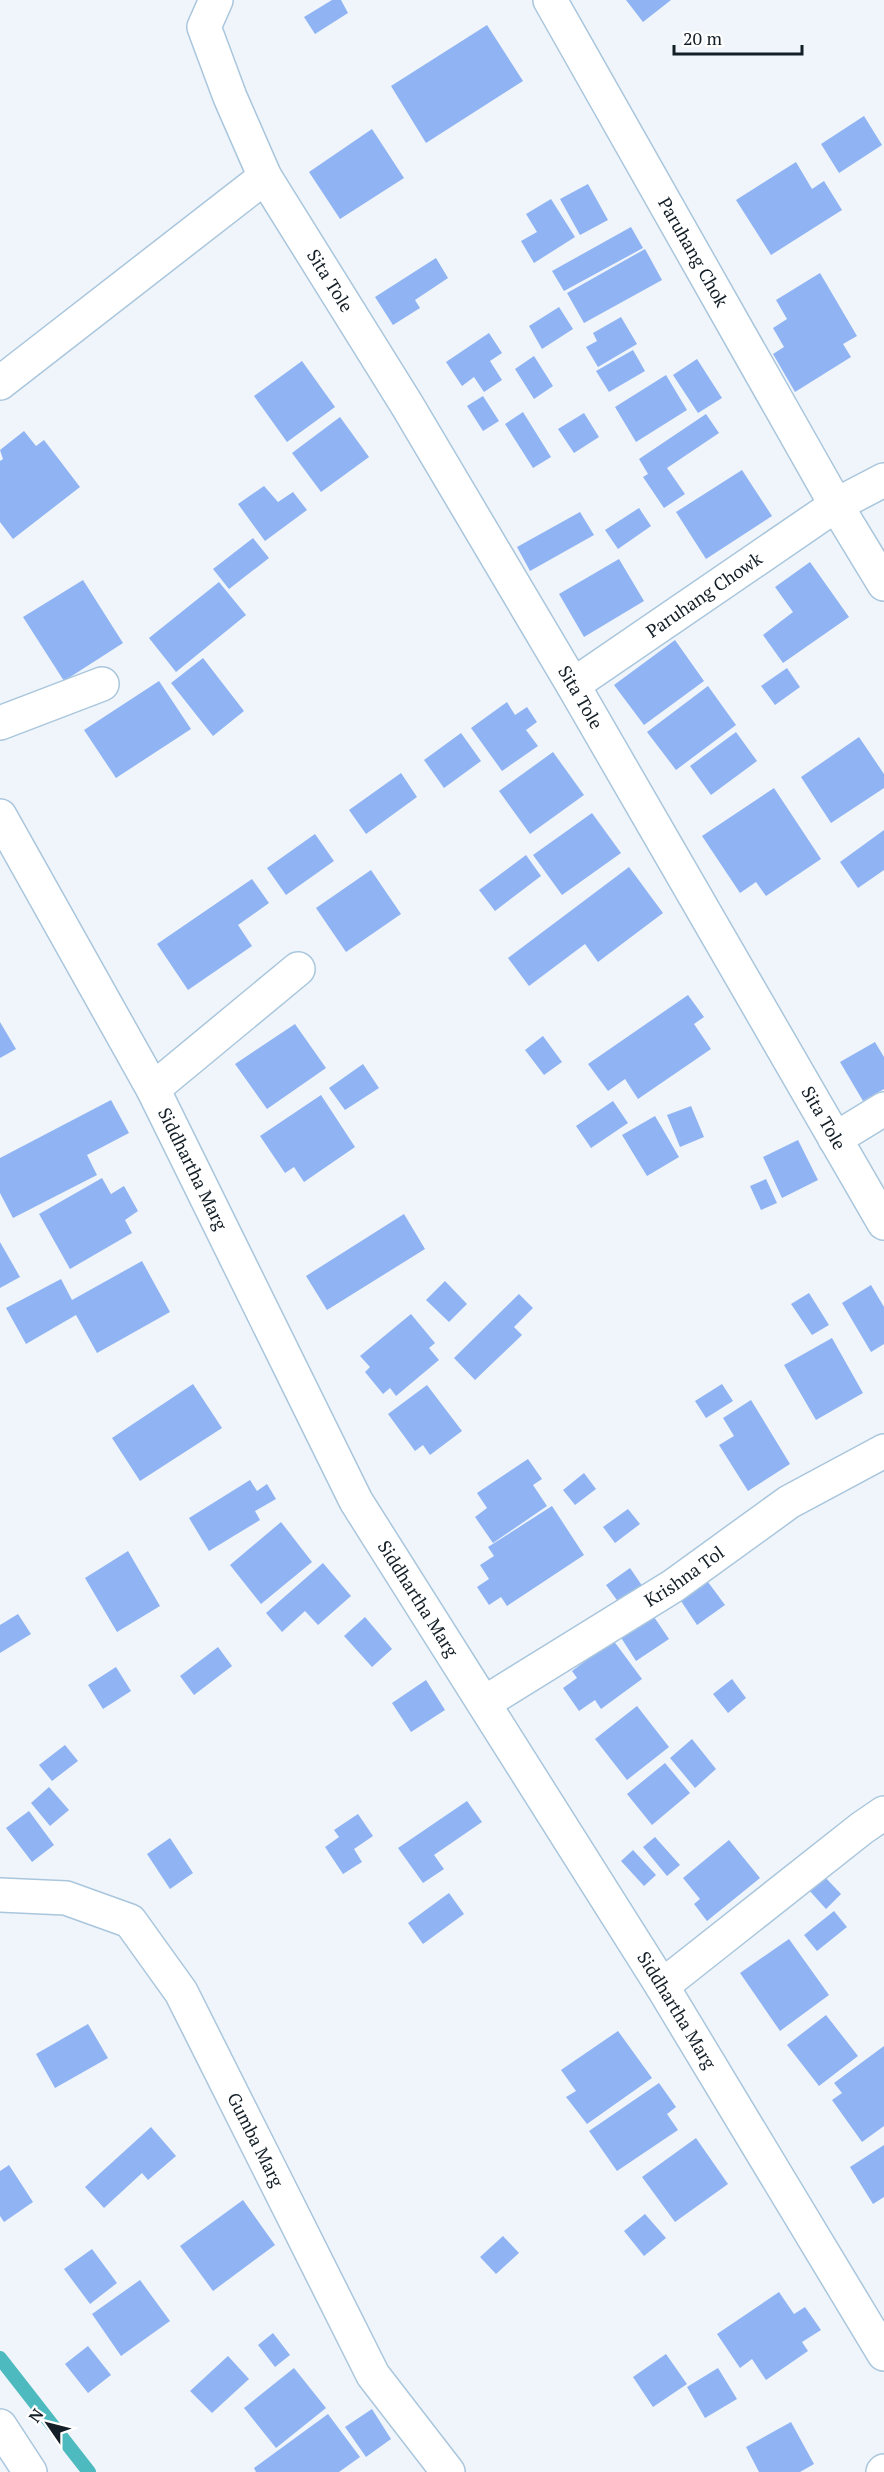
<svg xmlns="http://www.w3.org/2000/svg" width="884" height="2472" font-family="'PT Serif',serif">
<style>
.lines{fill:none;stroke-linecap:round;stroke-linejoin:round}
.stream{stroke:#4cbabe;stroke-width:14}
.building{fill:#90b4f3}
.street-casing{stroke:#a9c6dd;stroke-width:36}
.street{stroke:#fff;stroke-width:33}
.labels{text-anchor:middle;stroke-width:4.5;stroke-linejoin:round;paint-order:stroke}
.street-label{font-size:18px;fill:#131e26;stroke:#fff}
</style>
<rect width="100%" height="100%" fill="#eff5fa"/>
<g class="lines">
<path class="stream" d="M0,2358l89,114"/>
</g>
<path class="building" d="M332,0h9l7,13 -33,21 -11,-17z
M626,0h45l-28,22z
M487,25l36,56 -97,62 -35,-57z
M864,116l18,29 -43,28 -18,-29z
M372,129l32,49 -64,41 -31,-47z
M796,162l16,27 12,-8 18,29 -71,45 -35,-55z
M588,184l20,36 -28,15 -20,-36z
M551,199l24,38 -41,26 -13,-22 16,-9 -11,-18z
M631,227l12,21 -79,43 -12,-20z
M645,249l17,31 -78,43 -17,-30z
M436,258l12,20 -33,22 5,8 -27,17 -18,-28z
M820,273l37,63 -14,8 8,13 -56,35 -22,-38 11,-7 -11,-19 14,-9 -11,-19z
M559,307l14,22 -31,20 -13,-23z
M621,317l16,27 -39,23 -12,-20 11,-6 -4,-8z
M489,333l13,20 -12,8 12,19 -18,12 -10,-15 -12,9 -16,-24z
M633,350l12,21 -36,21 -13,-21z
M534,356l19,30 -19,13 -19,-30z
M697,359l25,39 -24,15 -25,-38z
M302,361l33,46 -48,35 -33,-46z
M666,375l21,35 -51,32 -21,-35z
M483,396l16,25 -16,10 -16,-25z
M523,412l28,45 -18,11 -28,-44z
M584,413l15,24 -25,16 -16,-24z
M706,414l13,19 -52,35 18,26 -21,14 -21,-31 5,-3 -9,-15z
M340,417l29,40 -48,35 -29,-39z
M24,431l12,15 8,-6 36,47 -67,52 -13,-17v-61l3,-2 -3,-9z
M742,470l30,46 -66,43 -30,-47z
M264,486l14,16 15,-10 14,18 -42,31 -27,-37z
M639,508l12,18 -33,23 -13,-19z
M580,512l14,23 -64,36 -13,-24z
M253,538l16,20 -40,31 -16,-20z
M619,559l25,42 -60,36 -25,-43z
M810,562l39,55 -66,46 -20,-28 30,-23 -18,-25z
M83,580l40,63 -59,38 -41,-64z
M219,582l27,33 -70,57 -27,-34z
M675,640l29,41 -60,44 -30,-40z
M203,658l41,53 -31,25 -42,-53z
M787,668l13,19 -25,18 -14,-19z
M159,681l32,48 -75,49 -32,-48z
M708,686l28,39 -60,45 -29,-38z
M507,702l8,13 12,-8 10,15 -11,8 12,16 -36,25 -31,-43z
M736,732l21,29 -46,34 -21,-29z
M461,733l20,28 -37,27 -20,-28z
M859,737l25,37v14l-53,35 -30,-46z
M553,752l31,43 -54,39 -31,-43z
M401,773l16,24 -51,37 -17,-24z
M774,788l47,71 -55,37 -10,-14 -16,11 -38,-57z
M592,813l29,40 -59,42 -29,-40z
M884,830v40l-26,18 -18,-26z
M315,834l19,27 -48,34 -19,-27z
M526,855l15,21 -46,35 -16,-21z
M629,867l34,46 -65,49 -13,-18 -56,42 -21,-28z
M371,870l30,44 -55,38 -30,-44z
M252,879l17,24 -31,22 14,21 -64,44 -31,-46z
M688,995l16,22 -10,7 17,25 -73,50 -13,-20 -17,12 -20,-27z
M0,1022l16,27 -16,9z
M295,1024l31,44 -59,41 -32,-45z
M543,1036l19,26 -18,13 -19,-25z
M875,1042l9,15v32l-21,12 -23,-39z
M363,1064l16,24 -34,22 -16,-22z
M321,1095l34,52 -51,35 -10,-15 -9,6 -25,-37z
M111,1100l18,33 -42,22 10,20 -84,43 -13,-25v-35z
M613,1101l15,22 -37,25 -15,-22z
M691,1106l13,31 -24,10 -13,-32z
M655,1116l24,41 -32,19 -25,-41z
M798,1140l20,40 -36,18 -19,-41z
M102,1178l9,16 13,-8 14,25 -13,9 7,13 -62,36 -31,-55z
M766,1179l11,24 -16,7 -11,-24z
M404,1214l21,35 -98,61 -21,-34z
M0,1242l20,35 -20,11z
M142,1261l28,51 -73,41 -21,-38 -50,29 -20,-36 55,-29 11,21z
M445,1281l22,23 -18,18 -23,-22z
M871,1285l13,22v37l-13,8 -29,-49z
M809,1293l20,32 -17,10 -21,-31z
M519,1294l14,14 -19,19 8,8 -47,45 -21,-22z
M411,1314l24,29 -6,5 10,12 -43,36 -6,-8 -7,6 -18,-22 5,-5 -10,-11z
M832,1338l31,55 -47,27 -32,-55z
M193,1384l29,44 -82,53 -28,-43z
M722,1384l11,17 -27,17 -11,-17z
M427,1385l35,46 -32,24 -7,-10 -8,6 -27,-37z
M751,1400l39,64 -42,27 -29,-46 15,-9 -11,-18z
M528,1459l14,20 -9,6 14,21 -54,37 -18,-26 12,-9 -10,-15z
M584,1473l12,16 -21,16 -12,-15z
M250,1480l7,11 10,-7 9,15 -21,12 5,9 -51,31 -20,-33z
M552,1506l32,49 -77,51 -6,-9 -12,8 -12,-18 12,-8 -9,-14 14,-9 -6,-9z
M628,1509l12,15 -25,19 -12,-16z
M281,1522l31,40 -51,42 -31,-39z
M128,1551l32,55 -43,26 -32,-54z
M323,1563l28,33 -33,29 -13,-14 -23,21 -16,-19z
M630,1568l13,19 -24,16 -13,-18z
M708,1582l17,23 -28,20 -16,-24z
M18,1614l13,20 -31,19v-28z
M652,1614l17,25 -33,22 -16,-25z
M365,1617l27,32 -20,18 -28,-31z
M613,1640l29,39 -41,30 -6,-9 -16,11 -16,-23 14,-10 -5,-7z
M218,1647l14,19 -38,29 -14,-19z
M116,1667l15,24 -28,18 -15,-24z
M732,1679l14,19 -18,15 -15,-19z
M426,1680l19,30 -34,22 -19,-29z
M637,1706l32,41 -42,33 -32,-41z
M692,1739l24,30 -21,19 -25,-30z
M65,1745l13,16 -26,20 -13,-16z
M665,1763l25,30 -38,32 -25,-31z
M49,1787l20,23 -19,16 -19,-23z
M467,1801l15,21 -48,33 10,14 -21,14 -25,-35z
M29,1811l25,34 -22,17 -26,-34z
M358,1814l15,22 -19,13 8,13 -19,12 -18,-27 14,-10 -5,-7z
M655,1837l25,28 -13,11 -24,-29z
M170,1838l23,35 -23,16 -23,-35z
M729,1840l31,38 -53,43 -13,-17 6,-5 -17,-21z
M633,1850l23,25 -12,11 -23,-25z
M823,1875l18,19 -15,15 -18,-20z
M449,1893l15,21 -41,30 -15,-21z
M834,1911l13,16 -30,24 -13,-16z
M789,1939l40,56 -49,36 -40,-58z
M826,2015l32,41 -39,30 -32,-41z
M88,2024l20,34 -53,30 -19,-34z
M618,2031l34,47 -65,46 -21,-27 10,-6 -15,-21z
M884,2046v80l-22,16 -30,-42 10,-7 -8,-10z
M659,2083l17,24 -9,7 11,16 -61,41 -28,-40z
M151,2127l25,29 -28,24 -6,-7 -38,35 -19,-21z
M696,2138l32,46 -53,38 -33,-45z
M884,2145v52l-11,7 -23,-37z
M9,2165l24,37 -29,20 -4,-6v-45z
M243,2200l32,45 -62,46 -33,-45z
M645,2214l21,24 -22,18 -20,-25z
M503,2236l16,17 -23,21 -16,-17z
M92,2249l25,34 -27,21 -26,-35z
M140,2280l30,41 -49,35 -29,-42z
M779,2292l15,22 11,-7 16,23 -19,12 6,9 -42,29 -14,-21 -12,9 -23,-34z
M273,2333l17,22 -15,12 -17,-22z
M88,2346l23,29 -23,18 -23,-29z
M666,2354l21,30 -34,23 -20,-30z
M228,2356l21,23 -37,34 -22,-22z
M294,2368l32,40 -50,40 -32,-40z
M718,2368l19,31 -32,19 -18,-31z
M372,2409l19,30 -25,18 -21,-30z
M328,2414l32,43 -21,15h-83l-2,-4z
M791,2422l23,42 -14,8h-41l-13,-25z"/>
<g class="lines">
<defs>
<g id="street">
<path id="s1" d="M216,0l-12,27 26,70 35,80 142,228 166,280 311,538"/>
<path id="s2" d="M550,0l286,505 48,79"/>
<path d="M0,383l265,-206"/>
<path id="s3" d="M573,685l263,-180 48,-25"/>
<path d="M0,723l102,-39"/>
<path id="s4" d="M0,816l153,273 203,412 306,485 222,368"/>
<path d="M153,1089l145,-120"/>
<path d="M835,1139l49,-30"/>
<path id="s5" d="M484,1703l189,-117 116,-84 95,-51"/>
<path id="s6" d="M0,1895l66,3 64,23 51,71 192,383 75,97"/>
<path d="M662,1986l200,-158 22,-15"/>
<path d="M0,2426l30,46"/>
<path d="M883,2472l1,-1"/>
</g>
</defs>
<use href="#street" class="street-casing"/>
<use href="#street" class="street"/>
</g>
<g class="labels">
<g class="street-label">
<text dy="6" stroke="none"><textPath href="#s2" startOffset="290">Paruhang Chok</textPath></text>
<text dy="6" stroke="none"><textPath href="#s1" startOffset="314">Sita Tole</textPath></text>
<text dy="6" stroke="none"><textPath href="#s3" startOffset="159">Paruhang Chowk</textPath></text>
<text dy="6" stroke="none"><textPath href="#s1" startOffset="800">Sita Tole</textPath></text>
<text dy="6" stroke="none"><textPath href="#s1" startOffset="1286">Sita Tole</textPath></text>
<text dy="6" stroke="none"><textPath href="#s4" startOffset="402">Siddhartha Marg</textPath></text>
<text dy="6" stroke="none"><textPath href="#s5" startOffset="237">Krishna Tol</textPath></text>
<text dy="6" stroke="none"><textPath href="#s4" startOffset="888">Siddhartha Marg</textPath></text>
<text dy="6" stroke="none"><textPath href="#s4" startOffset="1374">Siddhartha Marg</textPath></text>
<text dy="6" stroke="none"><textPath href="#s6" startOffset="387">Gumba Marg</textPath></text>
</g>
</g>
<g transform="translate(48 2424) rotate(305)" stroke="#ffffff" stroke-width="4.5" paint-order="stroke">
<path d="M0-4.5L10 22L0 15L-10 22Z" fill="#131e26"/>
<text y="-9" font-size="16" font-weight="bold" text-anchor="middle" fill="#131e26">N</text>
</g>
<path d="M674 45v9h128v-9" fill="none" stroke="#131e26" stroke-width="3"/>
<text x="683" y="45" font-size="18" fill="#131e26" stroke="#ffffff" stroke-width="4.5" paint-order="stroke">20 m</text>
</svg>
